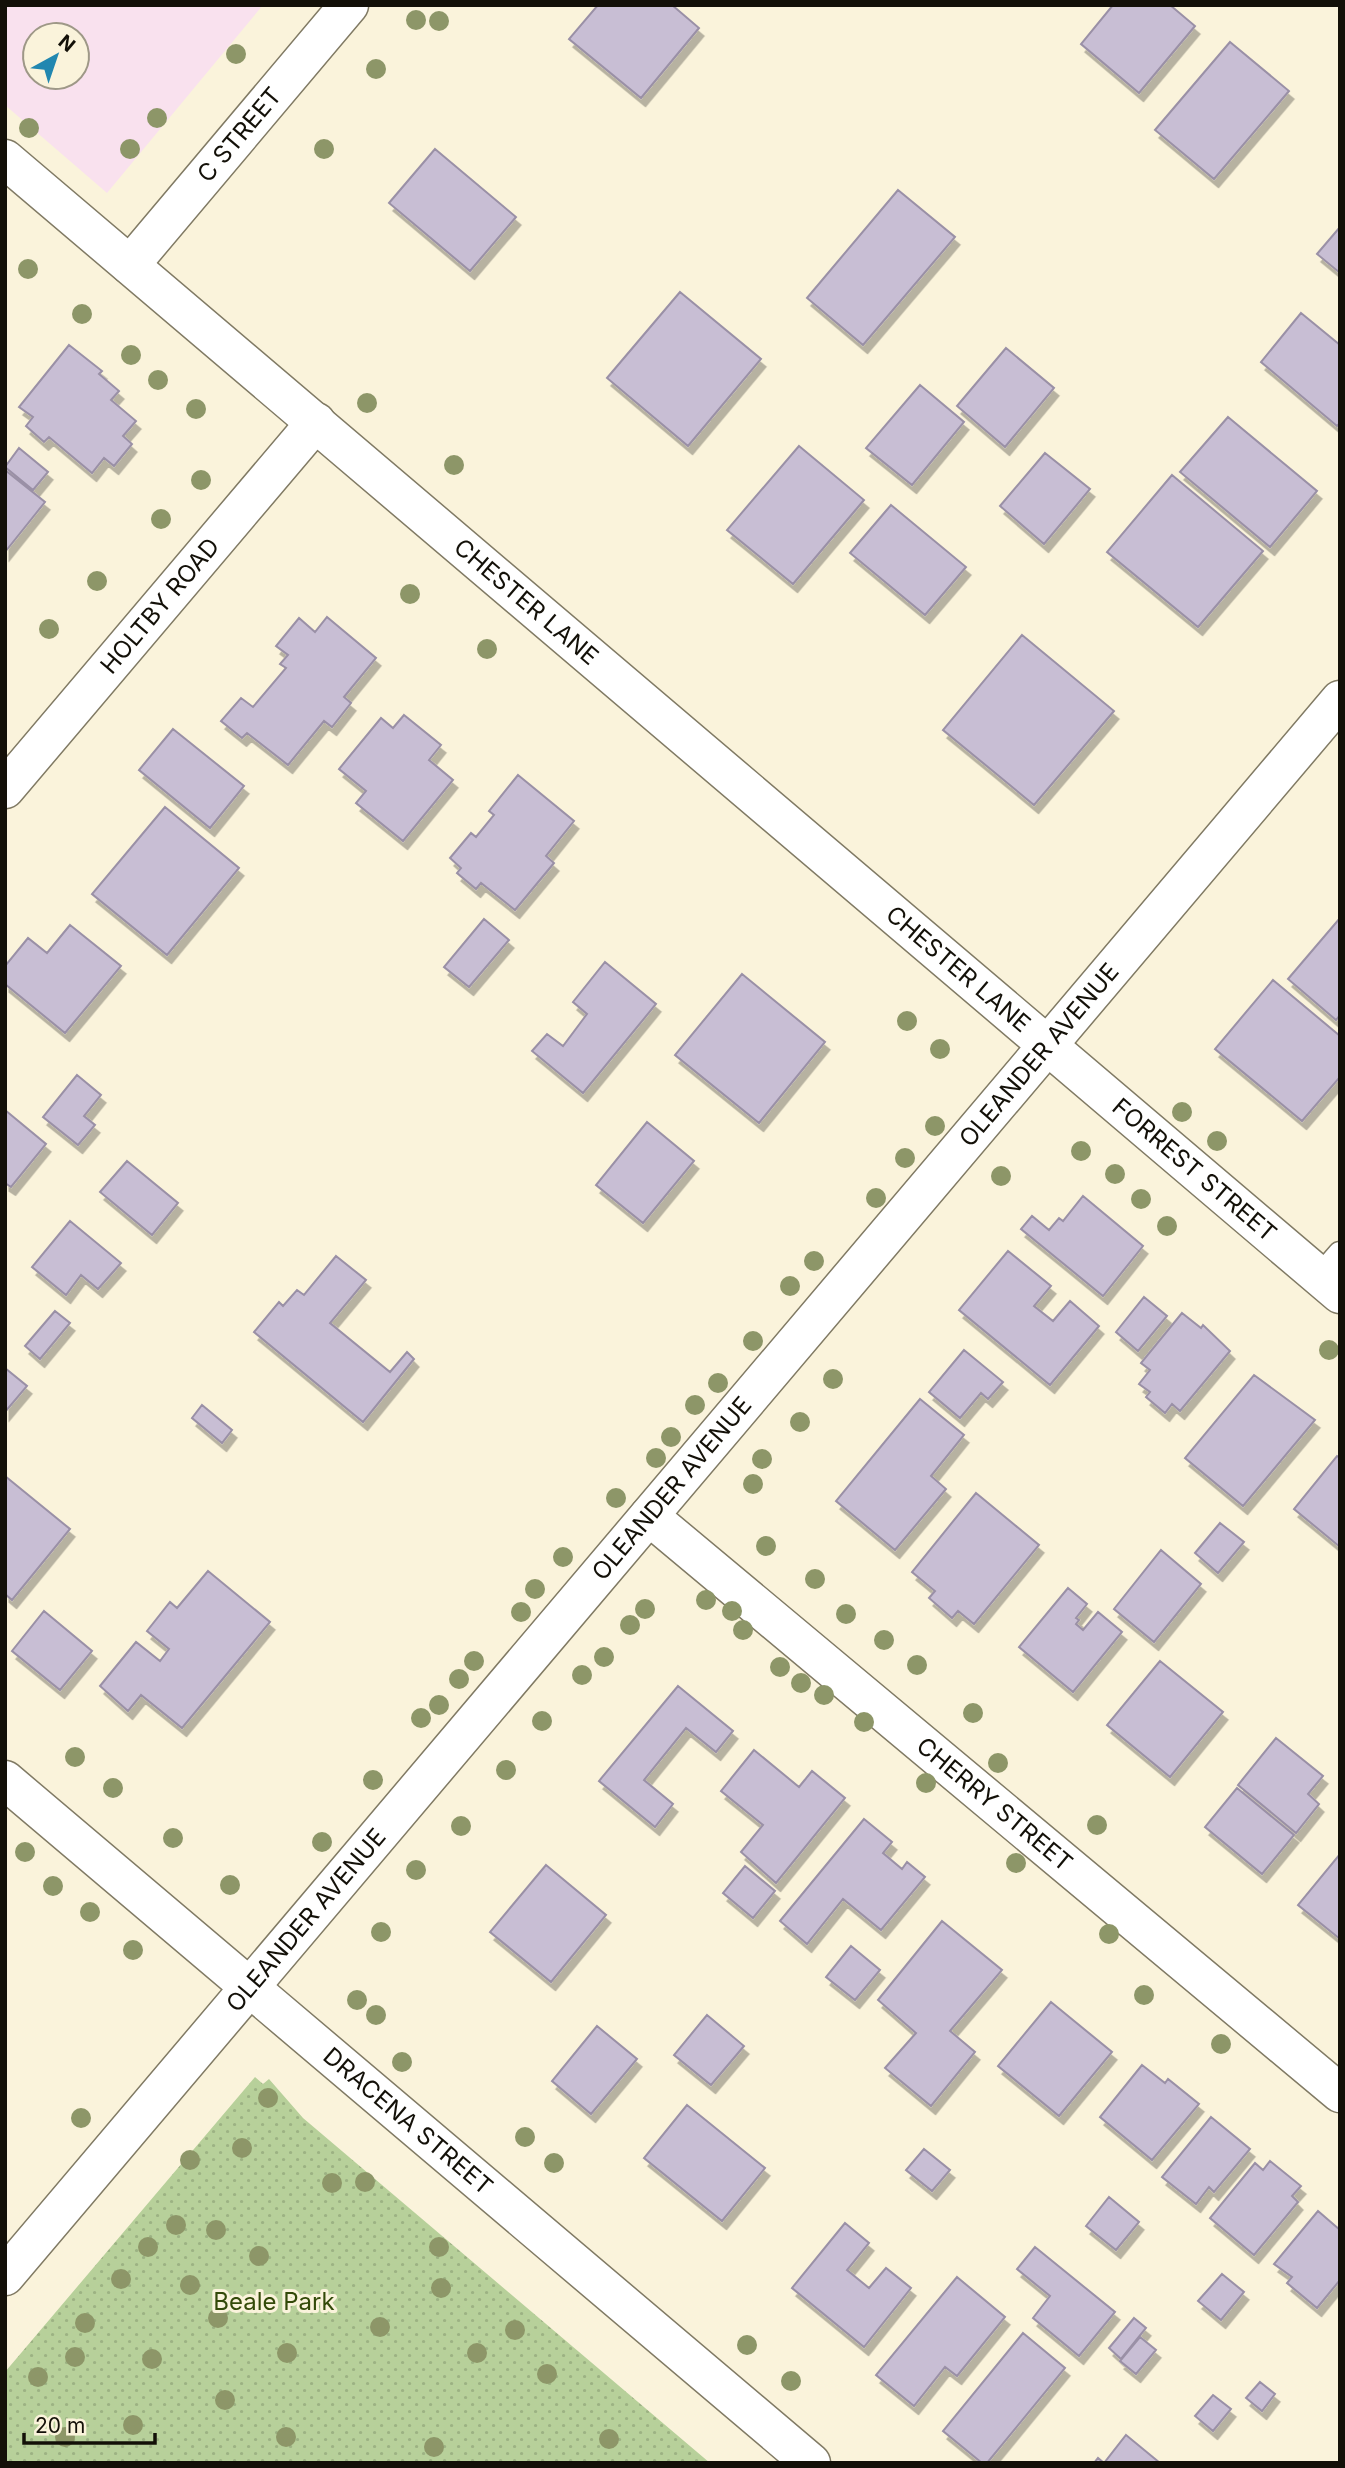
<svg xmlns="http://www.w3.org/2000/svg" width="1345" height="2468" font-family="Inter,sans-serif">
<style>
.education{fill:#f9e1ee;fill-rule:evenodd}
.grass{fill:url(#grass-dots)}
.building{fill:#c8bed4;stroke:#9a90a6;stroke-width:2;filter:url(#shadow)}
.lines{fill:none;stroke-linecap:round;stroke-linejoin:round}
.lane-casing{stroke:#807a64;stroke-width:27}
.street-casing{stroke:#807a64;stroke-width:41}
.lane{stroke:#fff;stroke-width:24}
.street{stroke:#fff;stroke-width:38}
.tree{fill:#8d9668}
.labels{text-anchor:middle;stroke-width:6;stroke-linejoin:round;paint-order:stroke}
.street-label{font-size:24px;fill:#131008;stroke:#faf3db}
.park-label{font-size:24px;fill:#334a09;stroke:#faf3db}
</style>
<defs>
<pattern id="grass-dots" width="8" height="8" patternUnits="userSpaceOnUse" patternTransform="scale(1.75)"><rect width="8" height="8" fill="#b7d09a"/><path d="M2 2h.1M6 6h.1" fill="none" stroke="#9cb283" stroke-width="1.8" stroke-linecap="round"/></pattern>
<filter id="shadow"><feDropShadow dx="4.5" dy="8" stdDeviation="0" flood-color="#0004"/></filter>
</defs>
<rect width="100%" height="100%" fill="#faf3db"/>
<path class="education" d="M5,5h258l-156,188 -102,-88zM35,35h42v42h-42z"/>
<path class="grass" d="M255,2077l8,7 6,-5 34,39 407,345h-705v-91z"/>
<path class="building" d="M598,5h74l27,23 -58,70 -72,-59z
M1113,5h57l25,21 -56,67 -58,-49z
M1230,42l59,49 -75,88 -59,-49z
M435,149l81,68 -46,54 -81,-68z
M898,190l57,47 -92,108 -56,-47z
M1340,227v46l-23,-19z
M680,292l81,67 -73,87 -81,-68z
M1301,313l39,32v78l-3,3 -76,-64z
M69,345l33,26 -3,3 20,17 -8,9 25,21 -13,15 9,8 -18,22 -10,-8 -12,15 -43,-36 -5,5 -18,-16 7,-9 -14,-10z
M1006,348l48,40 -49,59 -48,-41z
M920,385l44,37 -52,63 -46,-37z
M1228,417l89,74 -47,56 -90,-75z
M799,446l65,54 -71,84 -66,-54z
M19,448l29,24 -15,18 -28,-23z
M1045,453l45,36 -46,55 -44,-38z
M5,470l40,32 -40,50z
M1172,475l91,76 -65,76 -91,-75z
M891,505l75,62 -41,48 -75,-62z
M327,617l49,41 -32,39 7,6 -19,24 -8,-6 -36,44 -41,-32 -5,5 -21,-17 20,-23 12,9 33,-39 -6,-4 8,-9 -12,-9 23,-28 16,14z
M1022,635l92,76 -80,94 -91,-75z
M404,715l37,30 -12,15 24,20 -50,61 -47,-38 10,-12 -27,-22 42,-51 12,10z
M173,729l71,57 -34,42 -71,-58z
M518,775l56,46 -28,35 8,7 -39,47 -34,-27 -5,6 -19,-16 4,-5 -11,-10 21,-25 5,4 18,-22 -5,-4z
M165,807l74,61 -72,87 -75,-61z
M1340,918v97l-4,5 -48,-41z
M484,919l25,21 -40,47 -25,-20z
M70,925l51,41 -56,67 -60,-49v-18l23,-28 19,15z
M605,962l51,42 -73,89 -51,-42 15,-17 16,12 24,-32 -14,-12z
M742,974l83,68 -66,81 -84,-68z
M1273,980l67,56v41l-38,44 -87,-72z
M77,1075l24,20 -17,21 11,9 -17,20 -35,-28z
M5,1110l41,34 -35,43 -6,-4z
M647,1122l47,39 -51,62 -47,-38z
M127,1161l51,42 -26,32 -52,-43z
M1083,1196l60,50 -40,50 -82,-67 11,-13 17,14 10,-12 4,3z
M70,1221l51,42 -23,26 -17,-14 -15,20 -34,-28z
M1008,1251l43,35 -17,20 19,15 17,-20 29,25 -49,59 -91,-75z
M336,1256l30,24 -36,43 60,49 17,-20 7,7 -51,63 -109,-90 25,-30 4,4 14,-16 7,5z
M1144,1297l23,19 -29,35 -22,-19z
M55,1311l15,12 -30,36 -15,-13z
M1182,1313l19,15 2,-3 27,26 -50,60 -8,-7 -7,9 -19,-16 4,-5 -11,-8 11,-14 -9,-7z
M964,1350l39,32 -15,17 -7,-6 -21,25 -31,-26z
M5,1368l22,18 -22,26z
M1254,1375l61,45 -72,86 -58,-48z
M920,1399l44,36 -33,41 15,13 -51,61 -59,-49z
M202,1405l30,25 -10,13 -30,-25z
M1337,1456l3,2v89l-46,-38z
M5,1476l65,53 -58,71 -7,-6z
M976,1493l63,52 -65,79 -16,-13 -6,7 -23,-20 6,-7 -23,-19z
M1220,1523l24,19 -26,31 -23,-20z
M1161,1550l40,34 -47,58 -40,-33z
M208,1571l62,51 -88,106 -41,-33 -13,16 -28,-25 36,-44 24,19 9,-12 -22,-18 23,-29 7,6z
M1068,1588l19,16 -11,14 3,2 -3,4 7,6 15,-18 24,20 -49,60 -54,-45z
M44,1611l48,40 -32,39 -48,-39z
M1160,1661l63,51 -53,65 -63,-52z
M678,1686l55,45 -17,21 -30,-24 -42,52 29,24 -18,23 -56,-46z
M1276,1738l47,38 -15,18 11,10 -23,29 -58,-48z
M754,1750l45,37 13,-16 33,27 -69,85 -35,-31 22,-27 -42,-34z
M1237,1788l57,47 -32,39 -57,-47z
M864,1819l28,23 -9,11 19,16 5,-7 18,15 -44,53 -38,-31 -36,45 -27,-23z
M1340,1854v85l-42,-34z
M546,1865l60,50 -55,67 -61,-50z
M745,1866l30,25 -22,27 -30,-25z
M942,1921l60,49 -52,61 25,21 -44,54 -46,-38 31,-35 -38,-33z
M851,1946l29,24 -25,30 -29,-23z
M1051,2002l61,50 -53,64 -61,-50z
M707,2015l37,31 -33,39 -37,-30z
M597,2026l40,33 -46,55 -39,-33z
M1142,2065l23,18 3,-4 31,25 -47,56 -52,-43z
M687,2105l78,63 -43,53 -78,-63z
M1211,2117l39,32 -36,43 -5,-5 -13,17 -34,-27z
M924,2149l26,21 -18,21 -26,-21z
M1270,2161l31,25 -9,10 6,6 -44,53 -44,-37 45,-55 8,7z
M1109,2197l30,25 -23,28 -30,-24z
M1318,2211l22,19v50l-23,28 -30,-25 5,-6 -18,-13z
M845,2223l24,20 -22,27 22,18 17,-20 25,20 -47,59 -72,-59z
M1035,2247l80,65 -36,44 -46,-38 17,-22 -33,-27z
M1222,2274l22,18 -23,28 -23,-19z
M957,2277l48,40 -48,59 -12,-9 -31,39 -38,-31z
M1134,2318l12,10 -25,31 -12,-11z
M1023,2333l42,35 -78,95h-5l-39,-32z
M1140,2337l16,13 -20,24 -16,-13z
M1260,2382l15,12 -13,17 -16,-13z
M1213,2395l18,14 -18,22 -18,-15z
M1126,2435l34,28h-66l4,-5 6,5z"/>
<g class="lines">
<defs>
<path id="lane" d="M1320,1277l20,-23"/>
<g id="street">
<path id="s1" d="M5,159l1335,1135"/>
<path id="s2" d="M130,265l219,-260"/>
<path id="s3" d="M5,789l311,-367"/>
<path id="s4" d="M649,1516l691,577"/>
<path id="s5" d="M5,1780l806,683"/>
<path id="s6" d="M5,2276l1335,-1576"/>
</g>
</defs>
<use href="#lane" class="lane-casing"/>
<use href="#street" class="street-casing"/>
<use href="#lane" class="lane"/>
<use href="#street" class="street"/>
</g>
<g class="tree">
<circle cx="416" cy="20" r="10"/>
<circle cx="439" cy="21" r="10"/>
<circle cx="236" cy="54" r="10"/>
<circle cx="376" cy="69" r="10"/>
<circle cx="157" cy="118" r="10"/>
<circle cx="29" cy="128" r="10"/>
<circle cx="130" cy="149" r="10"/>
<circle cx="324" cy="149" r="10"/>
<circle cx="28" cy="269" r="10"/>
<circle cx="82" cy="314" r="10"/>
<circle cx="131" cy="355" r="10"/>
<circle cx="158" cy="380" r="10"/>
<circle cx="367" cy="403" r="10"/>
<circle cx="196" cy="409" r="10"/>
<circle cx="454" cy="465" r="10"/>
<circle cx="201" cy="480" r="10"/>
<circle cx="161" cy="519" r="10"/>
<circle cx="97" cy="581" r="10"/>
<circle cx="410" cy="594" r="10"/>
<circle cx="49" cy="629" r="10"/>
<circle cx="487" cy="649" r="10"/>
<circle cx="907" cy="1021" r="10"/>
<circle cx="940" cy="1049" r="10"/>
<circle cx="1182" cy="1112" r="10"/>
<circle cx="935" cy="1126" r="10"/>
<circle cx="1217" cy="1141" r="10"/>
<circle cx="1081" cy="1151" r="10"/>
<circle cx="905" cy="1158" r="10"/>
<circle cx="1115" cy="1174" r="10"/>
<circle cx="1001" cy="1176" r="10"/>
<circle cx="876" cy="1198" r="10"/>
<circle cx="1141" cy="1199" r="10"/>
<circle cx="1167" cy="1226" r="10"/>
<circle cx="814" cy="1261" r="10"/>
<circle cx="790" cy="1286" r="10"/>
<circle cx="753" cy="1341" r="10"/>
<circle cx="1329" cy="1350" r="10"/>
<circle cx="833" cy="1379" r="10"/>
<circle cx="718" cy="1383" r="10"/>
<circle cx="695" cy="1405" r="10"/>
<circle cx="800" cy="1422" r="10"/>
<circle cx="671" cy="1437" r="10"/>
<circle cx="656" cy="1458" r="10"/>
<circle cx="762" cy="1459" r="10"/>
<circle cx="753" cy="1484" r="10"/>
<circle cx="616" cy="1498" r="10"/>
<circle cx="766" cy="1546" r="10"/>
<circle cx="563" cy="1557" r="10"/>
<circle cx="815" cy="1579" r="10"/>
<circle cx="535" cy="1589" r="10"/>
<circle cx="706" cy="1600" r="10"/>
<circle cx="645" cy="1609" r="10"/>
<circle cx="732" cy="1611" r="10"/>
<circle cx="521" cy="1612" r="10"/>
<circle cx="846" cy="1614" r="10"/>
<circle cx="630" cy="1625" r="10"/>
<circle cx="743" cy="1630" r="10"/>
<circle cx="884" cy="1640" r="10"/>
<circle cx="604" cy="1657" r="10"/>
<circle cx="474" cy="1661" r="10"/>
<circle cx="917" cy="1665" r="10"/>
<circle cx="780" cy="1667" r="10"/>
<circle cx="582" cy="1675" r="10"/>
<circle cx="459" cy="1679" r="10"/>
<circle cx="801" cy="1683" r="10"/>
<circle cx="824" cy="1695" r="10"/>
<circle cx="439" cy="1705" r="10"/>
<circle cx="973" cy="1713" r="10"/>
<circle cx="421" cy="1718" r="10"/>
<circle cx="542" cy="1721" r="10"/>
<circle cx="864" cy="1722" r="10"/>
<circle cx="75" cy="1757" r="10"/>
<circle cx="998" cy="1763" r="10"/>
<circle cx="506" cy="1770" r="10"/>
<circle cx="373" cy="1780" r="10"/>
<circle cx="926" cy="1783" r="10"/>
<circle cx="113" cy="1788" r="10"/>
<circle cx="1097" cy="1825" r="10"/>
<circle cx="461" cy="1826" r="10"/>
<circle cx="173" cy="1838" r="10"/>
<circle cx="322" cy="1842" r="10"/>
<circle cx="25" cy="1852" r="10"/>
<circle cx="1016" cy="1863" r="10"/>
<circle cx="416" cy="1870" r="10"/>
<circle cx="230" cy="1885" r="10"/>
<circle cx="53" cy="1886" r="10"/>
<circle cx="90" cy="1912" r="10"/>
<circle cx="381" cy="1932" r="10"/>
<circle cx="1109" cy="1934" r="10"/>
<circle cx="133" cy="1950" r="10"/>
<circle cx="1144" cy="1995" r="10"/>
<circle cx="357" cy="2000" r="10"/>
<circle cx="376" cy="2015" r="10"/>
<circle cx="1221" cy="2044" r="10"/>
<circle cx="402" cy="2062" r="10"/>
<circle cx="268" cy="2098" r="10"/>
<circle cx="81" cy="2118" r="10"/>
<circle cx="525" cy="2137" r="10"/>
<circle cx="242" cy="2148" r="10"/>
<circle cx="190" cy="2160" r="10"/>
<circle cx="554" cy="2163" r="10"/>
<circle cx="365" cy="2182" r="10"/>
<circle cx="332" cy="2183" r="10"/>
<circle cx="176" cy="2225" r="10"/>
<circle cx="216" cy="2230" r="10"/>
<circle cx="148" cy="2247" r="10"/>
<circle cx="439" cy="2247" r="10"/>
<circle cx="259" cy="2256" r="10"/>
<circle cx="121" cy="2279" r="10"/>
<circle cx="190" cy="2285" r="10"/>
<circle cx="441" cy="2288" r="10"/>
<circle cx="218" cy="2318" r="10"/>
<circle cx="85" cy="2323" r="10"/>
<circle cx="380" cy="2327" r="10"/>
<circle cx="515" cy="2330" r="10"/>
<circle cx="747" cy="2345" r="10"/>
<circle cx="287" cy="2353" r="10"/>
<circle cx="477" cy="2353" r="10"/>
<circle cx="75" cy="2357" r="10"/>
<circle cx="152" cy="2359" r="10"/>
<circle cx="547" cy="2374" r="10"/>
<circle cx="38" cy="2377" r="10"/>
<circle cx="791" cy="2381" r="10"/>
<circle cx="225" cy="2400" r="10"/>
<circle cx="133" cy="2425" r="10"/>
<circle cx="65" cy="2437" r="10"/>
<circle cx="286" cy="2437" r="10"/>
<circle cx="609" cy="2439" r="10"/>
<circle cx="434" cy="2447" r="10"/>
</g>
<g class="labels">
<g class="street-label">
<text dy="8" stroke="none"><textPath href="#s2" startOffset="170">C STREET</textPath></text>
<text dy="8" stroke="none"><textPath href="#s1" startOffset="684">CHESTER LANE</textPath></text>
<text dy="8" stroke="none"><textPath href="#s3" startOffset="240">HOLTBY ROAD</textPath></text>
<text dy="8" stroke="none"><textPath href="#s1" startOffset="1251">CHESTER LANE</textPath></text>
<text dy="8" stroke="none"><textPath href="#s6" startOffset="1600">OLEANDER AVENUE</textPath></text>
<text dy="8" stroke="none"><textPath href="#s1" startOffset="1561">FORREST STREET</textPath></text>
<text dy="8" stroke="none"><textPath href="#s6" startOffset="1032">OLEANDER AVENUE</textPath></text>
<text dy="8" stroke="none"><textPath href="#s4" startOffset="450">CHERRY STREET</textPath></text>
<text dy="8" stroke="none"><textPath href="#s6" startOffset="466">OLEANDER AVENUE</textPath></text>
<text dy="8" stroke="none"><textPath href="#s5" startOffset="528">DRACENA STREET</textPath></text>
</g>
<g class="park-label">
<text x="274" y="2310">Beale Park</text>
</g>
</g>
<rect width="1345" height="2468" fill="none" stroke="#131008" stroke-width="14"/>
<g transform="translate(56 56) rotate(40)"><circle r="33" fill="#faf3db" stroke="#9e9887" stroke-width="2"/>
<path d="M0-5L12 26L0 18L-12 26Z" fill="#2187b0"/>
<text y="-10" font-size="19" font-weight="bold" text-anchor="middle" fill="#131008">N</text>
</g>
<path d="M24 2433v10h131v-10" fill="none" stroke="#131008" stroke-width="3.5"/>
<text x="35" y="2433" font-size="21" fill="#131008" stroke="#faf3db" stroke-width="5" paint-order="stroke">20 m</text>
</svg>
